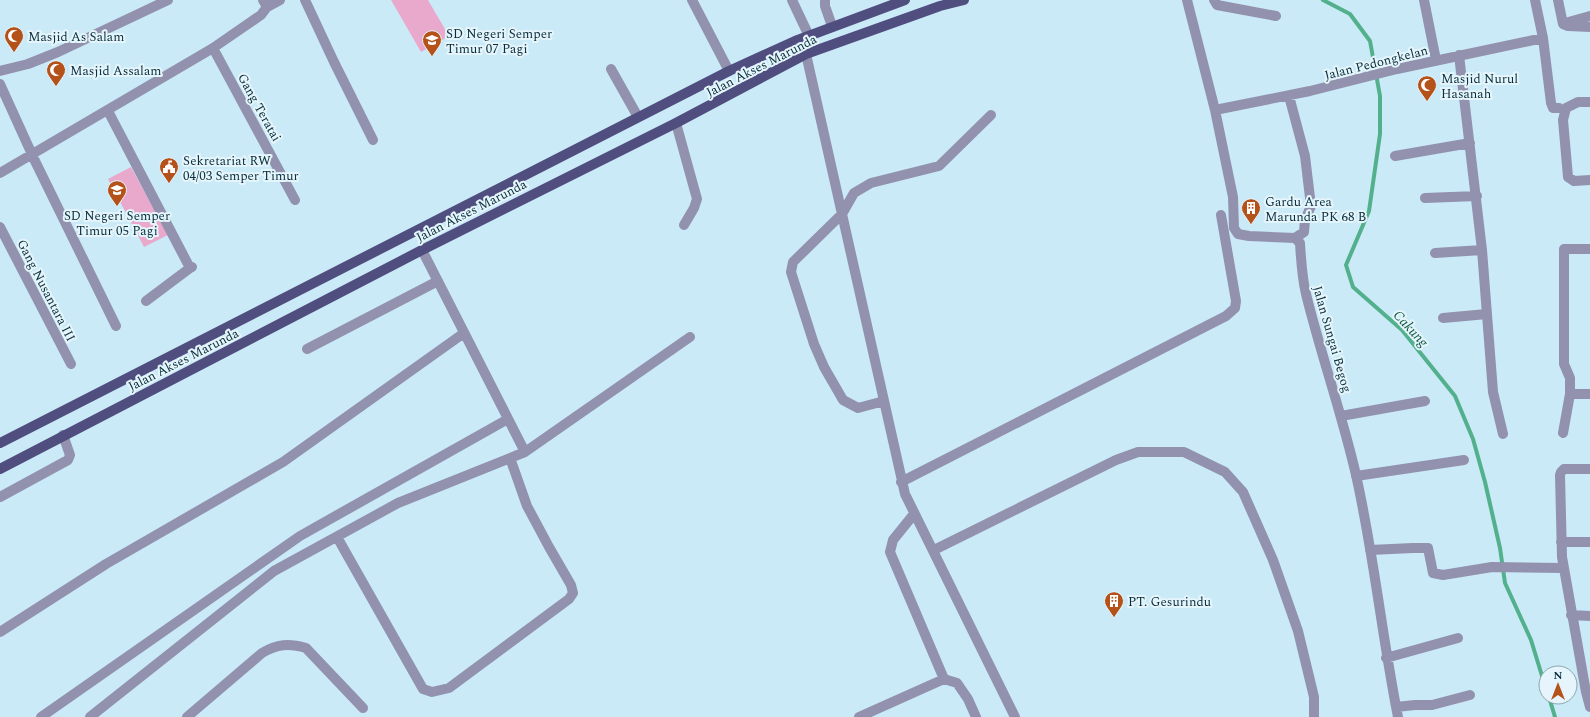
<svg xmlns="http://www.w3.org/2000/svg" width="1590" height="717" font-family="Spectral,serif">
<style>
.green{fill:#e8a9cc}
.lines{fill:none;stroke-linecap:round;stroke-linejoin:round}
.stream{stroke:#53b08c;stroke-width:4}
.minor{stroke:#9292ae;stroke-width:10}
.major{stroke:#504d7f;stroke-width:10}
.labels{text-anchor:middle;stroke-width:4;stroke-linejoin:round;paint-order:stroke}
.poi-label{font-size:13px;fill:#082e3b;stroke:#e5f5fb;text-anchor:start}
.street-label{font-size:13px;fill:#082e3b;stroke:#e5f5fb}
.water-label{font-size:14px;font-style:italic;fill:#0e5940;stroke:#e5f5fb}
</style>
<rect width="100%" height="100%" fill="#cbeaf8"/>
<path class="green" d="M391,0h37l21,36 -28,16z
M131,167l37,68 -24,12 -36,-68z"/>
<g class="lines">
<path class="stream" d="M1323,0l27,14 20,27 10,55v38l-11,77 -23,54 7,22 49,43 53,66 18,43 12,43 15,66 5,35 26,57 15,49
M1549,697l6,20"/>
<path class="minor" d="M305,0l29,62 39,78
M692,0l37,71
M792,0l17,36
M825,0v6l7,20
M1187,0l28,110 18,87 1,31 4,6 11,2 46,2 5,5c1,17 2,35 6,51 15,61 36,120 50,181 18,80 26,162 42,242
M1214,0l3,5 59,11
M1424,0l12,60
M1535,0l8,38 8,65 2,5h6
M1558,0l5,24 5,2 22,1
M267,7l13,-7
M1565,23l25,-7
M213,48l82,152
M806,54l99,440 110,223
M611,69l27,48
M0,71l28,-7 30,-12 110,-52
M0,84l35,77 81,165
M1289,96l16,60 6,50 -6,14 -1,12 -9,6
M1590,102h-12l-12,6 -3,12 5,57 6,4 16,-1
M1215,110l95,-19 87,-22 146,-31
M108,111l82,157 2,-1
M676,123l21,76 -3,9 -10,17
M1395,156l75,-13
M0,173l213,-125 48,-33 6,-8 -4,-7
M1425,198l52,-2
M0,227l71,137
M422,250l103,202
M1482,250l11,142 10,42
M1435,253l47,-3 -23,-195
M146,301l44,-33
M1443,318l44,-4
M307,349l131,-68
M1570,394h20
M884,401l-26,7 -15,-8 -19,-33 -10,-23 -23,-72 2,-10 49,-48 12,-21 17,-10 68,-17 52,-51
M1341,416l84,-15
M1563,433l7,-39v-16l-6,-14v-115h26
M1590,469h-26l-3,3 -1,3 2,82 24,135 4,15
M1356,476l108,-16
M901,482l325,-166 9,-8 1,-7 -15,-86
M0,497l68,-37 2,-5 -7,-20
M914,514l-21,26 -3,12 54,127
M337,537l86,152 9,3 17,-4 120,-89 4,-6 -2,-8 -22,-38 -22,-41 -17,-48
M1561,542h29
M934,550l182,-90 22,-8h46l41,20 18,20 30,68 25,71 16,66v20
M1370,550l43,-2h15l5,25 10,2 49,-8 72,1
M1571,615l19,1
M0,632l106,-68 177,-102 181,-129
M1386,658l72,-20
M1396,707l19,-2h17l38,-10
M41,717l259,-181 208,-117
M90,717l184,-146 124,-68 127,-51 165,-115
M187,717l75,-64c15,-9 27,-10 44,-5l57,60
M859,717l85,-38 13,4 11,16 8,18"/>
<path class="major" d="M0,443l729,-372 66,-30 110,-41
M0,469l422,-219 254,-127 130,-69 134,-48 24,-6"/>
</g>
<defs>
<symbol id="mosque-pin" viewBox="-11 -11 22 30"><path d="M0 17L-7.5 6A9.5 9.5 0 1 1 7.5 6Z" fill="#b5521a" stroke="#e5f5fb"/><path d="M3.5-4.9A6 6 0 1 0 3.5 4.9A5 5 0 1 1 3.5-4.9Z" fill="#fff"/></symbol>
<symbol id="school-pin" viewBox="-11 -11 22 30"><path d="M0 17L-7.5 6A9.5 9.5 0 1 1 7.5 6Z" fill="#b5521a" stroke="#e5f5fb"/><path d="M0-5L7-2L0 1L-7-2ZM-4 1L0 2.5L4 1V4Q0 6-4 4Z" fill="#fff"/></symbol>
<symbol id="civic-pin" viewBox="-11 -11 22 30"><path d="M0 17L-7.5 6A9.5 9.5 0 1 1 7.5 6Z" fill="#b5521a" stroke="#e5f5fb"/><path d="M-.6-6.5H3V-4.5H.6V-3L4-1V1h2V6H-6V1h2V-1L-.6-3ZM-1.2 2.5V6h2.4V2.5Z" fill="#fff"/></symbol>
<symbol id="building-pin" viewBox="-11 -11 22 30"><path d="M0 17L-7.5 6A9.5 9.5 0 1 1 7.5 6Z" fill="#b5521a" stroke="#e5f5fb"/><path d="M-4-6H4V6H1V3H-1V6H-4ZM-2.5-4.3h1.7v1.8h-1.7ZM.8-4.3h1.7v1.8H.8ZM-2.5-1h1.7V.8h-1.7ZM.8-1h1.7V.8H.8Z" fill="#fff"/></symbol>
</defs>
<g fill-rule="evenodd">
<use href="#mosque-pin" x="3" y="25" width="22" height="30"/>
<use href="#school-pin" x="421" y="29" width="22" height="30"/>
<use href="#mosque-pin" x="45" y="59" width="22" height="30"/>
<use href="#mosque-pin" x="1416" y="74" width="22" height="30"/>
<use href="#civic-pin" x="158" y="156" width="22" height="30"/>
<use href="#school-pin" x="106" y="179" width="22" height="30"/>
<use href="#building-pin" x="1240" y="197" width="22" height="30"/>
<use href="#building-pin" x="1103" y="590" width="22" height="30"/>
</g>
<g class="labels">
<g class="poi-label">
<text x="446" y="38">SD Negeri Semper<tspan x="446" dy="15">Timur 07 Pagi</tspan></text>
<text x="28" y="41">Masjid As Salam</text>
<text x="70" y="75">Masjid Assalam</text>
<text x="1441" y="83">Masjid Nurul<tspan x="1441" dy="15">Hasanah</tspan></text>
<text x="183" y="165">Sekretariat RW<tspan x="183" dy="15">04/03 Semper Timur</tspan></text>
<text x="1265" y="206">Gardu Area<tspan x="1265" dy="15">Marunda PK 68 B</tspan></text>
<text x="117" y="220" text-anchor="middle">SD Negeri Semper<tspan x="117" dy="15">Timur 05 Pagi</tspan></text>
<text x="1128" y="606">PT. Gesurindu</text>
</g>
<g class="street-label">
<text transform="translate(1376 62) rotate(-14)" y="5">Jalan Pedongkelan</text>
<text transform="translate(761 65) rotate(-27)" y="5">Jalan Akses Marunda</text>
<text transform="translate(260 107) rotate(61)" y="5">Gang Teratai</text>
<text transform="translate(471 210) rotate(-27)" y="5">Jalan Akses Marunda</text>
<text transform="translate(47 290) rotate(63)" y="5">Gang Nusantara III</text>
<text transform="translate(1333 339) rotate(74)" y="5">Jalan Sungai Begog</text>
<text transform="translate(183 359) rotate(-27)" y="5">Jalan Akses Marunda</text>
</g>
<g class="water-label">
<text transform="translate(1411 328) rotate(47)" y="5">Cakung</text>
</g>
</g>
<g transform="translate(1558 685)"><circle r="19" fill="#e5f5fb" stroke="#8da5ae"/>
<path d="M0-3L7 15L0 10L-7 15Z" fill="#b5521a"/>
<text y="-6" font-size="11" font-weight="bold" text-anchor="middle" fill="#082e3b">N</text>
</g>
</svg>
